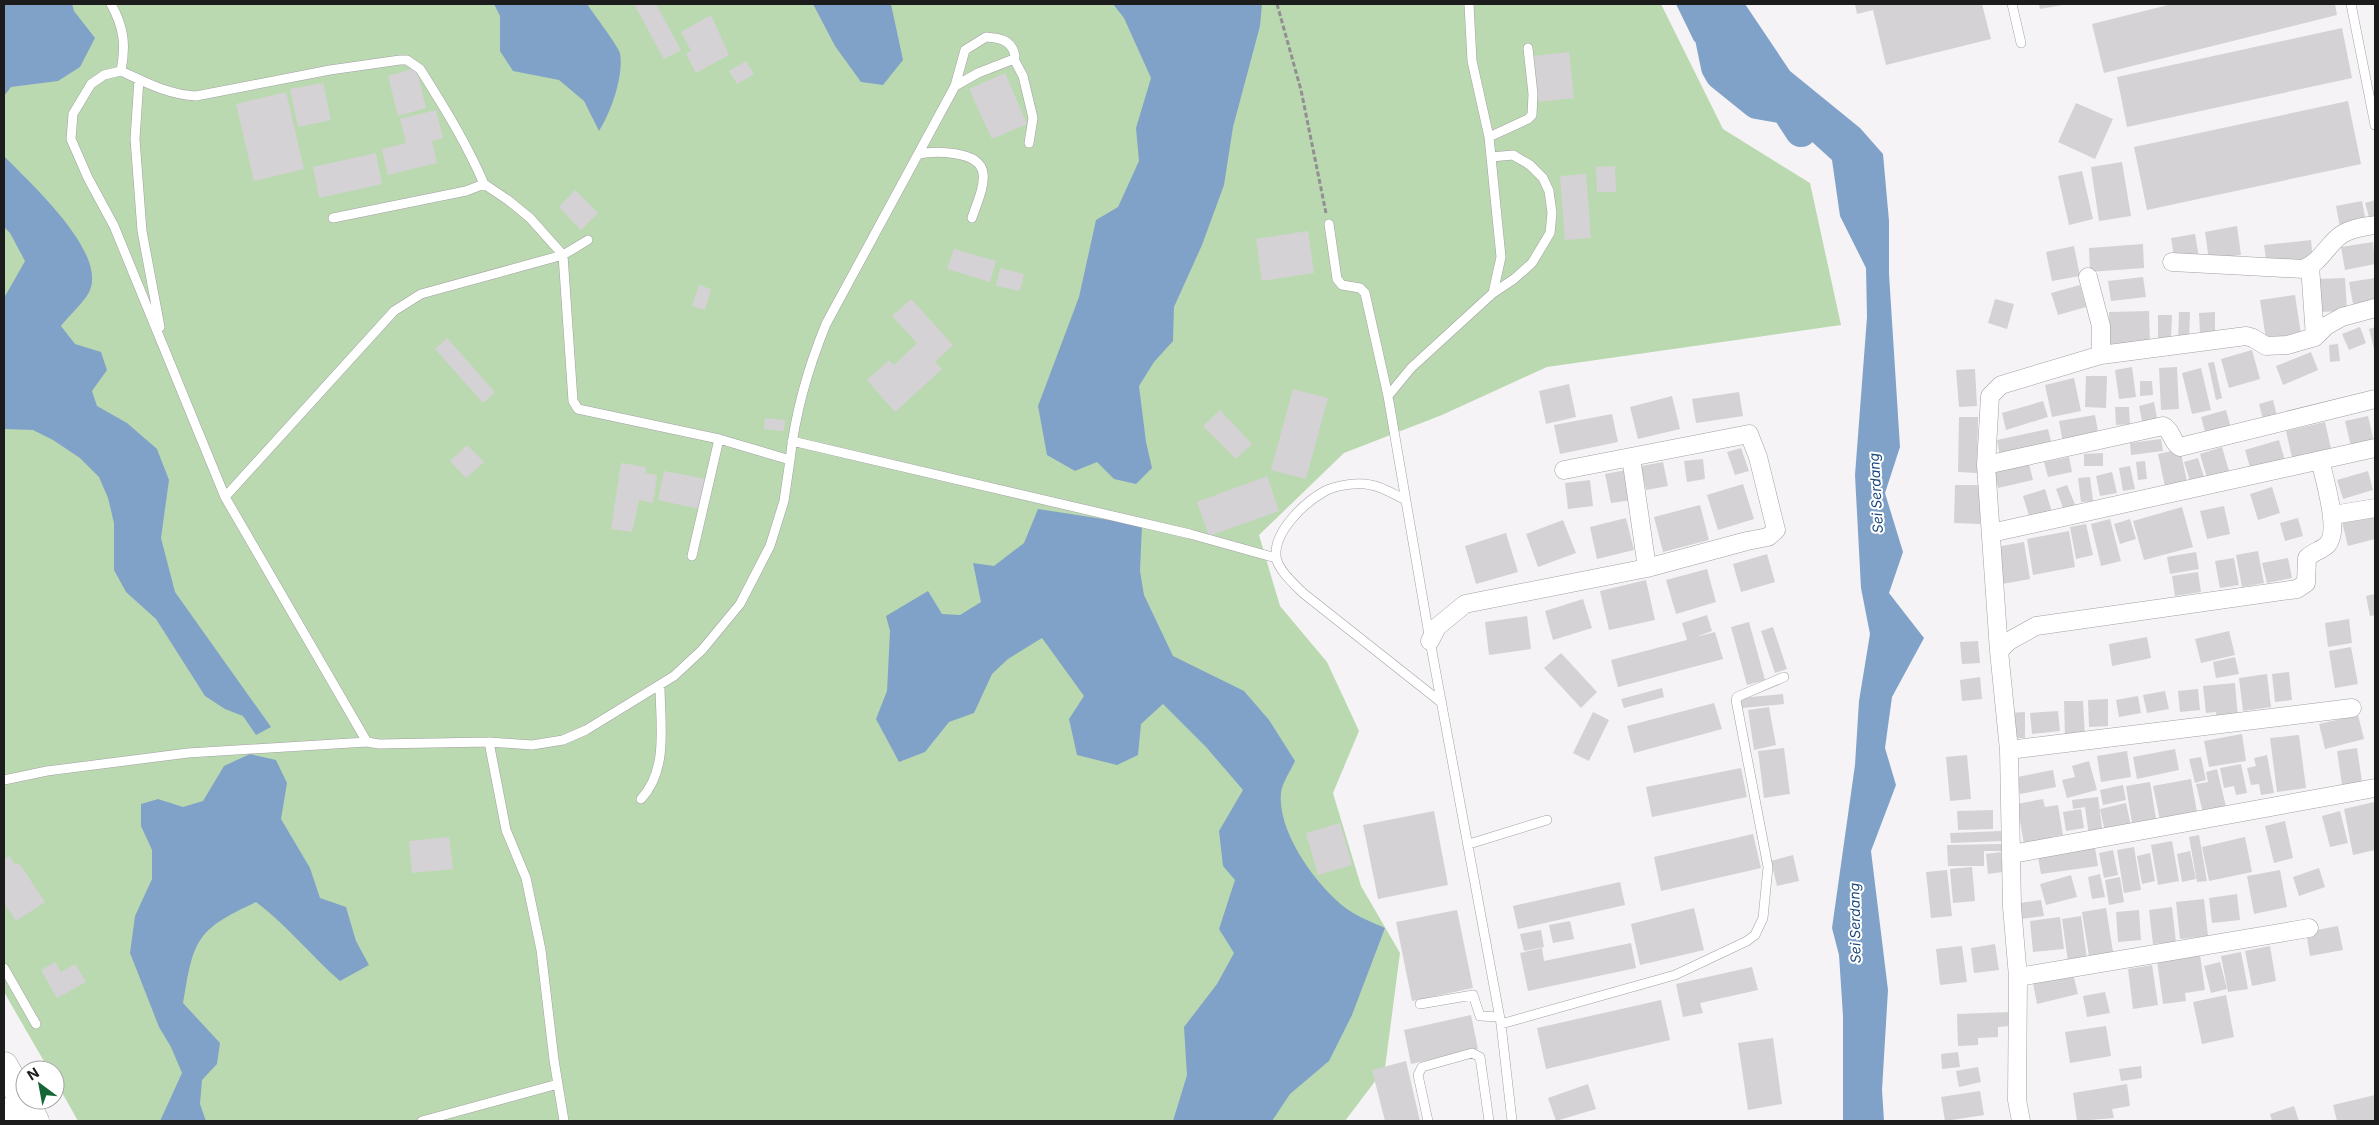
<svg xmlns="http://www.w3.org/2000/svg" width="2379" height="1125" font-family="Inter,sans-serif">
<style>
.green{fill:#bbd9b1}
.water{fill:#80a2c8}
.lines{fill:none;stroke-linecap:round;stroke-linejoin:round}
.river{stroke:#80a2c8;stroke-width:32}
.building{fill:#d4d2d4}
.lane-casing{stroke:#a2a0a3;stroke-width:10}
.street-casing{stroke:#a2a0a3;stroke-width:19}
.highway-casing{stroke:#a2a0a3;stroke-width:29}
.path{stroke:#918f92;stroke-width:3;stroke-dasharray:5 2.5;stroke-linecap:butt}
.lane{stroke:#fff;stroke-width:9}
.street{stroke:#fff;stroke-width:18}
.highway{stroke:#fff;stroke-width:28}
.labels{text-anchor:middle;stroke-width:4;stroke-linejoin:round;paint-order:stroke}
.water-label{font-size:14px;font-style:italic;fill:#1a497b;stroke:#fff}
</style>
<rect width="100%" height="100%" fill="#f5f3f6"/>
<path class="green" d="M4,4h1657l62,125 87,54 31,142 -294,42 -105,48 -98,38 -85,82 21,71 47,56 32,69 -26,62 28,93 39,67 -15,115 -40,53h-1267l-23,-41v-10h-6l-45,-78z"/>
<path class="water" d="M4,4h68l2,7 21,27 -15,29 -22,14 -47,6 -7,9z
M494,4h93c6,9 31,42 33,49 4,23 -9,59 -21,78l-15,-30 -25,-21 -46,-9 -13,-20v-35z
M813,4h78l12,56 -20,25 -22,-3 -26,-36z
M1113,4h149l-2,22 -27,101 -9,58 -22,60 -28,62 -1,34 -19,21 -15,24 7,56 6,26 -16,16 -22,-5 -17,-17 -22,9 -28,-16 -9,-49 41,-109 17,-77 22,-13 21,-46 -3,-33 15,-50 -27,-60z
M1676,4h69l45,67 70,57 23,26 6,67v53l11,173 -15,46 18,59 -14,41 35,45 -32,59 -7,51 11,37 -25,66 17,139 -6,100 2,31h-41v-105l-4,-61 -7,-27 23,-163 4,-64 11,-67 -9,-46 -6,-113 12,-158 -1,-49 -26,-52 -8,-56 -107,-97 -31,-22z
M4,156c25,26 102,95 86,134 -3,9 -22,27 -29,36l14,18 26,8 6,18 -15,21 5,15 30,17 30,26 12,31 -8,58 14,54 96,135 -15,8 -13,-19 -18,-7 -20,-13 -49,-77 -30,-27 -12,-22v-47l-6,-25 -9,-21 -19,-19 -27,-18 -20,-10 -29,-1v-131l21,-37 -15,-28 -6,-6z
M1038,509l104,16 -2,46 4,24 29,61 71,35 25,29 26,41c-4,9 -13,22 -14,32 -4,39 36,94 66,116 11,8 25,13 38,19l-33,87 -23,46 -39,33 -18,27h-99l14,-46 -3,-48 33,-43 17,-31 -15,-24 16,-49 -12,-14 -4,-35 24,-41 -37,-43 -43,-43 -22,20 -3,31 -21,10 -40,-10 -8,-36 15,-23 -42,-58 -34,21 -16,15 -18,39 -25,9 -24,30 -26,10 -23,-43 11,-28 3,-60 -4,-15 42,-25 14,23 18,1 21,-13 -8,-39 21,3 30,-23z
M250,754l26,6 11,23 -6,36 29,49 10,30 26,9 10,34 13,24 -29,16c-29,-25 -52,-55 -84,-79 -18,9 -43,19 -55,37 -12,17 -14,44 -18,64l37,40 -3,21 -15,16 -2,24 6,17h-46l22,-48 -11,-26 -12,-20 -29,-74 5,-37 17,-37v-29l-11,-24v-22l17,-5 25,8 20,-6 21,-35z"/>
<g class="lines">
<path class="river" d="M1704,4l13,63 4,7 36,29 29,5 15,23"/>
</g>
<path class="building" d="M634,4h22l25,46 -17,9z
M1855,4h127l9,35 -105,26 -13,-55 -16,4z
M2039,4h23v1l-22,4z
M2172,4h163l2,11 -233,58 -12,-49z
M711,15l18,40 -33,18 -10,-19 5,-3 -10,-19z
M2342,28l10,50 -225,49 -10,-50z
M1569,52l5,46 -35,4 -5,-46z
M746,61l8,13 -17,10 -8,-13z
M416,68l10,40 -28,8 -10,-40z
M1005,73l22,51 -35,15 -23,-50z
M323,83l8,37 -33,7 -8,-38z
M286,92l18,77 -50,12 -18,-77z
M2348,101l13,63 -214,46 -13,-63z
M2076,103l37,16 -18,40 -37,-17z
M436,110l7,28 -11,3 5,22 -49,12 -6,-26 24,-6 -6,-24z
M376,153l6,31 -63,14 -6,-31z
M2122,162l9,54 -32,5 -8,-54z
M1615,166l1,26h-19l-1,-25z
M2082,171l11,48 -24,6 -11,-49z
M1586,174l5,64 -26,2 -5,-64z
M575,190l23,23 -17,17 -22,-23z
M2375,200v23l-4,1 -6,-21z
M2362,201l4,21 -26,5 -4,-21z
M2237,226l4,29 -32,5 -4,-28z
M1308,231l6,42 -52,8 -6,-42z
M2195,234l4,23 -24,5 -4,-24z
M2311,240l2,21 -46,5 -3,-21z
M2373,242l2,22 -30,6 -4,-23z
M2143,244l1,24 -54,4 -1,-24z
M2074,246l6,30 -28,5 -6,-29z
M954,249l42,12 -6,21 -43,-13z
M1000,268l24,6 -4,17 -24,-5z
M2143,277l3,20 -35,4 -3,-20z
M2345,278l2,33 -29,1 -2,-33z
M2375,278v22l-22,4 -4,-22z
M699,285l12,4 -6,21 -13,-4z
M2080,285l6,22 -28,8 -7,-22z
M2295,295l6,39 -35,5 -6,-39z
M911,299l42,46 -18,17 7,7 -47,43 -28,-32 22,-20 5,5 23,-22 -25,-27z
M1995,299l19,5 -7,25 -19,-6z
M2149,311l1,31 -40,2 -1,-32z
M2179,312h11l-1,28h-11z
M2215,312v21h-15l-1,-20z
M2158,315h14l-1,25h-13z
M2360,327l6,16 -17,7 -7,-16z
M2375,327v26l-6,-24z
M447,338l48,54 -12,11 -48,-54z
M2338,344l2,17 -10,1 -1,-17z
M2252,350l8,29 -31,9 -8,-29z
M2311,352l7,18 -35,15 -7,-19z
M2214,362l8,36 -6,2 -8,-37z
M2132,367l4,30 -17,2 -4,-29z
M2177,367l2,42 -18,1 -2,-42z
M2201,368l10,42 -19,4 -10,-41z
M1975,369l2,37 -18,1 -3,-37z
M2086,376h21l-1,32 -21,-1z
M2074,378l7,33 -29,6 -7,-32z
M2140,381h12l1,14 -13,1z
M1569,384l7,33 -30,7 -7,-33z
M1293,389l35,9 -22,81 -35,-9z
M1739,392l4,24 -47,7 -4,-24z
M1672,396l8,33 -42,10 -8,-32z
M2273,400l5,20 -14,4 -5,-20z
M2043,401l5,16 -42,13 -4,-17z
M2154,402l4,21 -15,3 -4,-20z
M2115,407h14l1,17 -14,1z
M1220,410l32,34 -16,15 -33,-33z
M2226,410l5,18 -25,7 -5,-18z
M1612,414l6,28 -58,12 -6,-29z
M2095,415l4,22 -36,6 -4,-22z
M2368,416l7,30 -23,5 -7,-30z
M1959,417h19l-1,56 -19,-1z
M765,418l20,2 -1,11 -20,-2z
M2325,422l7,31 -39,9 -7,-31z
M2048,429l4,16 -52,11 -3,-16z
M2161,439l2,12 -32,4 -1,-12z
M2279,440l7,24 -34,10 -7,-24z
M467,445l17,17 -18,16 -16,-17z
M2222,447l7,24 -22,7 -7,-24z
M1741,448l8,23 -14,4 -8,-23z
M2180,449l8,37 -22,5 -8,-37z
M2103,453v13h-19v-12z
M2069,457l3,15 -24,5 -4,-15z
M2198,458l7,22 -14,4 -7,-22z
M1703,459l2,20 -18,3 -3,-21z
M2145,461l2,18 -9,1 -2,-18z
M1663,462l5,24 -22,4 -5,-24z
M621,463l25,4 -1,6 12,2 -4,28 -14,-3 -7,32 -21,-3z
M2029,464l4,16 -35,8 -4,-16z
M2130,466l5,23 -12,2 -4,-23z
M1626,470l6,30 -21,3 -6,-29z
M664,471l42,8 -6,30 -42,-9z
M2368,471l5,19 -30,9 -6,-19z
M2112,472l5,21 -17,3 -4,-20z
M1267,476l12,35 -70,25 -12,-34z
M2090,477l3,24 -12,1 -3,-24z
M1590,480l3,26 -25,3 -3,-26z
M1743,484l11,35 -36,11 -11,-35z
M1955,485h26l-1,39 -26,-1z
M2067,485l10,24 -12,4 -9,-24z
M2272,487l8,26 -22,7 -8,-26z
M2045,489l7,23 -22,7 -7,-23z
M1700,505l9,35 -46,12 -9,-35z
M2224,506l6,28 -23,5 -7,-28z
M2182,507l11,40 -49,13 -11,-39z
M2375,514v25l-27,7 -6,-24z
M1626,518l8,32 -37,9 -7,-32z
M2298,518l5,18 -18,5 -5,-18z
M2110,519l11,42 -20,5 -10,-42z
M2130,519l6,20 -16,5 -6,-20z
M1563,520l13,33 -38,14 -12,-33z
M2086,524l7,31 -17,4 -6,-32z
M2069,531l6,36 -42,8 -6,-36z
M1506,533l12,39 -42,12 -11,-38z
M2024,542l6,37 -28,5 -6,-37z
M2258,551l6,32 -22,4 -6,-32z
M2196,552l3,17 -29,5 -3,-17z
M1767,554l8,28 -34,10 -8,-28z
M2234,558l5,27 -19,3 -5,-27z
M2288,558l4,20 -25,5 -5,-20z
M1707,569l9,33 -40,12 -10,-34z
M2198,572l3,20 -26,4 -3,-20z
M1646,580l9,40 -46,10 -9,-39z
M2375,594v21l-5,1 -4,-20z
M1583,599l9,29 -39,12 -8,-29z
M1707,615l5,16 -16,6 19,-5 8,27 -105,28 -7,-27 76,-20 -5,-17z
M1527,616l4,33 -42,6 -4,-33z
M2349,619l3,24 -24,4 -3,-24z
M1749,622l16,58 -18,5 -16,-58z
M1773,627l14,42 -12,4 -14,-42z
M2229,631l6,24 -34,8 -6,-24z
M2147,637l4,21 -39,8 -3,-22z
M1978,641l2,22 -18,1 -2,-22z
M2351,647l7,37 -23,4 -6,-37z
M1561,653l36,39 -16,16 -37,-40z
M2235,657l4,17 -23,4 -3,-16z
M2289,672l3,28 -17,2 -3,-28z
M2267,674l4,33 -28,4 -4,-33z
M1980,677l2,22 -20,2 -2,-21z
M2235,683l3,35 -22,2v-8l-10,1 -3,-27z
M1662,688l2,9 -40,11 -3,-9z
M2198,689l2,21 -20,2 -2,-21z
M2165,691l4,18 -22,4 -4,-18z
M1783,694l1,10 -42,4 -1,-10z
M2138,696l3,17 -22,4 -3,-17z
M2108,699v27l-19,1 -1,-27z
M2064,701h19l2,37h-20z
M1714,703l8,26 -88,24 -7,-27z
M1769,707l7,38 -22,5 -6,-40z
M2058,711l2,20 -28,3 -2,-21z
M1593,712l16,8 -20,41 -16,-8z
M2025,712v26h-15v-25z
M2358,715l6,24 -39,10 -6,-25z
M2242,734l4,27 -37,6 -5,-26z
M2299,735l7,53 -29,4 -7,-54z
M1784,748l6,46 -26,4 -6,-47z
M2357,748l5,34 -20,3 -5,-34z
M2175,749l4,21 -42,9 -4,-22z
M2127,751l4,26 -30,5 -4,-26z
M1967,755l4,44 -21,2 -4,-44z
M2267,755l7,38 -13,2 -2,-11 -8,1 -4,-17 9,-2 -2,-8z
M2201,757l5,23 -11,3 -6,-24z
M2089,761l8,29 -30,8 -5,-18 13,-3 -3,-11z
M2241,764l6,29 -11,2 -2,-9 -10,2 -4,-20z
M1741,768l6,29 -95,20 -6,-30z
M2217,769l10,42 -23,6 -8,-33 12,-2 -2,-10z
M2053,770l3,17 -36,7 -3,-17z
M2191,779l6,33 -37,8 -7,-34z
M2150,782l7,43 -24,4 -7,-43z
M2123,785l3,15 -23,5 -3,-15z
M2098,797l5,37 -14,2 -4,-29 -12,2 -1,-9z
M2043,799l2,8 13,-2 5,30 -12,2 1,8 -27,5 -8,-46z
M2374,802l1,48 -22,5 -9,-46z
M2126,803l5,23 -26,6 -5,-23z
M2081,809l3,19 -18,3 -3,-19z
M1993,810v19l-35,1 -1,-19z
M1434,811l14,74 -70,14 -15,-74z
M2340,811l8,32 -18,4 -8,-31z
M2285,821l8,37 -19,5 -9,-37z
M1340,823l12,42 -34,10 -12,-42z
M2002,831l1,10 -52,2 -1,-10z
M1753,834l8,34 -100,23 -7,-34z
M2199,835l8,46 -10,1 -8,-45z
M449,837l4,32 -41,4 -3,-32z
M2245,837l7,35 -43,9 -7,-34z
M2172,841l7,40 -21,4 -7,-40z
M2002,844v7h-18v15h-36l-1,-21z
M2134,847l7,43 -17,3 -7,-43z
M2095,848l3,18 -57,8 -3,-17z
M2113,850l5,25 -14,3 -5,-25z
M2190,851l6,28 -14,3 -5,-28z
M2001,852l2,20 -15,2 -2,-20z
M2150,853l5,28 -13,3 -5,-28z
M1793,855l6,26 -22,5 -6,-25z
M9,856l6,9 4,-2 26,39 -29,19 -12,-18v-44z
M1972,867l3,34 -22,2 -3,-34z
M2319,868l6,19 -26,9 -6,-19z
M1947,870l5,46 -21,2 -5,-46z
M2280,870l7,37 -33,7 -7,-38z
M2100,874l5,23 -13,2 -4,-22z
M2071,875l6,22 -31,8 -6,-21z
M2120,877l4,25 -15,3 -4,-25z
M1620,882l5,23 -107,24 -5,-23z
M2237,894l3,26 -28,3 -3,-25z
M2204,899l4,37 -28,3 -4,-37z
M2041,900l3,16 -23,3 -2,-16z
M2172,907l4,35 -23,2 -4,-34z
M1694,908l10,42 -64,15 -9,-41z
M2106,908l7,44 -24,4 -7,-44z
M1457,910l16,78 -61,13 -16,-79z
M2139,910l2,30 -23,2 -2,-30z
M2081,916l6,43 -19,3 -6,-43z
M2060,917l4,32 -31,3 -3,-31z
M1570,921l4,18 -21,4 -4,-18z
M2338,926l5,24 -33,6 -4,-24z
M1541,930l3,17 -20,4 -4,-17z
M1631,943l5,25 -108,23 -8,-38 22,-5 2,13z
M1995,944l4,26 -25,3 -3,-25z
M1962,946l5,36 -27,3 -4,-36z
M2270,946l6,35 -24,5 -7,-35z
M2241,952l7,37 -20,3 -7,-36z
M2200,955l5,35 -20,3 1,8 -23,3 -6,-43z
M55,962l6,10 14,-8 11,18 -29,16 -16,-28z
M2220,962l7,27 -16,4 -7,-27z
M2152,965l6,40 -25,4 -5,-40z
M1752,967l6,23 -58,13 3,10 -20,4 -7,-33z
M2073,974l5,20 -41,10 -4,-21z
M2105,992l5,21 -23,4 -4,-21z
M2226,995l8,42 -32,7 -9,-42z
M1661,1000l9,40 -124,29 -9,-41z
M2011,1012v14l-13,1v10l-20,1v7l-20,1 -1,-32z
M1471,1015l7,34 -67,15 -7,-34z
M2106,1026l5,30 -41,7 -5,-31z
M1773,1038l9,66 -34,6 -10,-67z
M1958,1052l2,15 -18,2 -1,-15z
M1406,1061l14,60h-35l-13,-51z
M2141,1066l1,12 -21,3 -2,-12z
M1978,1067l3,15 -22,5 -3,-16z
M1588,1084l8,25 -40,12 -8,-23z
M2127,1084l3,22 -18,3 2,9 -37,3 -4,-28z
M1980,1091l4,24 -39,6 -4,-24z
M2375,1095v26h-38l-4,-16z
M2294,1106l5,15h-27l-2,-7z"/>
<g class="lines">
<defs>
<path id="lane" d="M111,4c13,23 15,41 10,67l-17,4 -13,9 -18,30 -2,25 17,39 26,48 111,271 142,245
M1469,4l3,57 17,76 12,120 -8,36
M2012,4l9,39
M2351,4l24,121
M1014,59l9,17 10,42 -4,25
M121,71c24,11 48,24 75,25l134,-26 70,-10h7l13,9c24,38 47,75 64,115l-18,7 -133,27
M139,79l-4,60 7,92 18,96
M1489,137l39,-18 4,-4 1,-21 -5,-46
M918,154c16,-3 62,-4 65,19 2,14 -7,32 -11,45
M484,184l24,16 22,18 33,37 10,146 5,8 141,30
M1329,224l8,55 5,6 18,3 5,5 23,103 42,245 71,383 11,97
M1388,396l23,-28 82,-75 21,-14 18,-16 18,-30 2,-20 -3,-22 -6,-13 -13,-13 -17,-10 -22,2
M792,441l398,93 86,24
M790,460c5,-47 18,-92 36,-136l129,-238 10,-36 21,-13c14,1 26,3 29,19l-1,3 -36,14 -23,13
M225,497l169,-186 27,-17 142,-39 25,-15
M1406,500c-11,-5 -23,-13 -35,-15 -13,-3 -34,0 -46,6 -20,11 -51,40 -49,65 1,13 18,28 27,37l139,110
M489,742l17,88 20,48 15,72 13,110 10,61
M4,780l43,-9 141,-18 179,-11 12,2 110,-2 43,3 31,-5 23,-10 88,-54 28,-26 38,-46 30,-58 14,-45 6,-41 -71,-21 -27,117
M641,799c28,-30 19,-76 19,-114
M1469,844l78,-24
M4,968l32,56
M1420,1004l53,-9 7,21 19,1
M1501,1024l174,-49 72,-34 8,-6 8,-17 5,-51 -32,-167 1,-3 47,-20
M422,1121l136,-37
M1428,1121l-10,-46 4,-8 50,-14 8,4 9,64"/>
<path id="street" d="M2172,262l131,7c17,-6 24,-24 38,-34 10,-7 23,-8 34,-10
M2310,266l5,71
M2088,277l13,49v29
M1631,457l16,111
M1986,465l177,-39c9,4 9,17 17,21l195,-48
M2333,515l42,-7
M1991,533l384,-85
M1430,641l7,-14 28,-23 182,-36 100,-27 21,-4 8,-7 -18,-73 -9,-23 -185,36
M1999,651l10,-10 27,-15 261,-37 9,-6 1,-25c6,-6 15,-8 20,-13 14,-14 -3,-67 -7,-85
M2009,750l343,-42
M2012,854l363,-66
M2018,977l291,-49
M2021,1121l-4,-21 1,-123 -6,-70 -3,-157 -10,-99 -13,-186 4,-69 11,-11 100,-30 145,-19 7,2 13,8 21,-1 28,-8 11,-11 16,-9 33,-9"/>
<path id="highway" d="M4,1066l31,55
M4,1112l5,9"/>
</defs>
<use href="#lane" class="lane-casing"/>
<use href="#street" class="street-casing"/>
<use href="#highway" class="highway-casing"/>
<path class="path" d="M1277,4l24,86 25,123"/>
<use href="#lane" class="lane"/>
<use href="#street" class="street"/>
<use href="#highway" class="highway"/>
</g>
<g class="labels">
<g class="water-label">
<text transform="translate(1876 493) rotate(-93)" y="5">Sei Serdang</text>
<text transform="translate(1855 923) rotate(-91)" y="5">Sei Serdang</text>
</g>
</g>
<rect width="2379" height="1125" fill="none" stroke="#1d1c1d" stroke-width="10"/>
<g transform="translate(40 1085) rotate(328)"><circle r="24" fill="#ffffff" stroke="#a5a4a5"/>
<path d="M0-4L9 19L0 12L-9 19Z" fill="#156636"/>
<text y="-8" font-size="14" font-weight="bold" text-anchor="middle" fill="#1d1c1d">N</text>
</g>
</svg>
